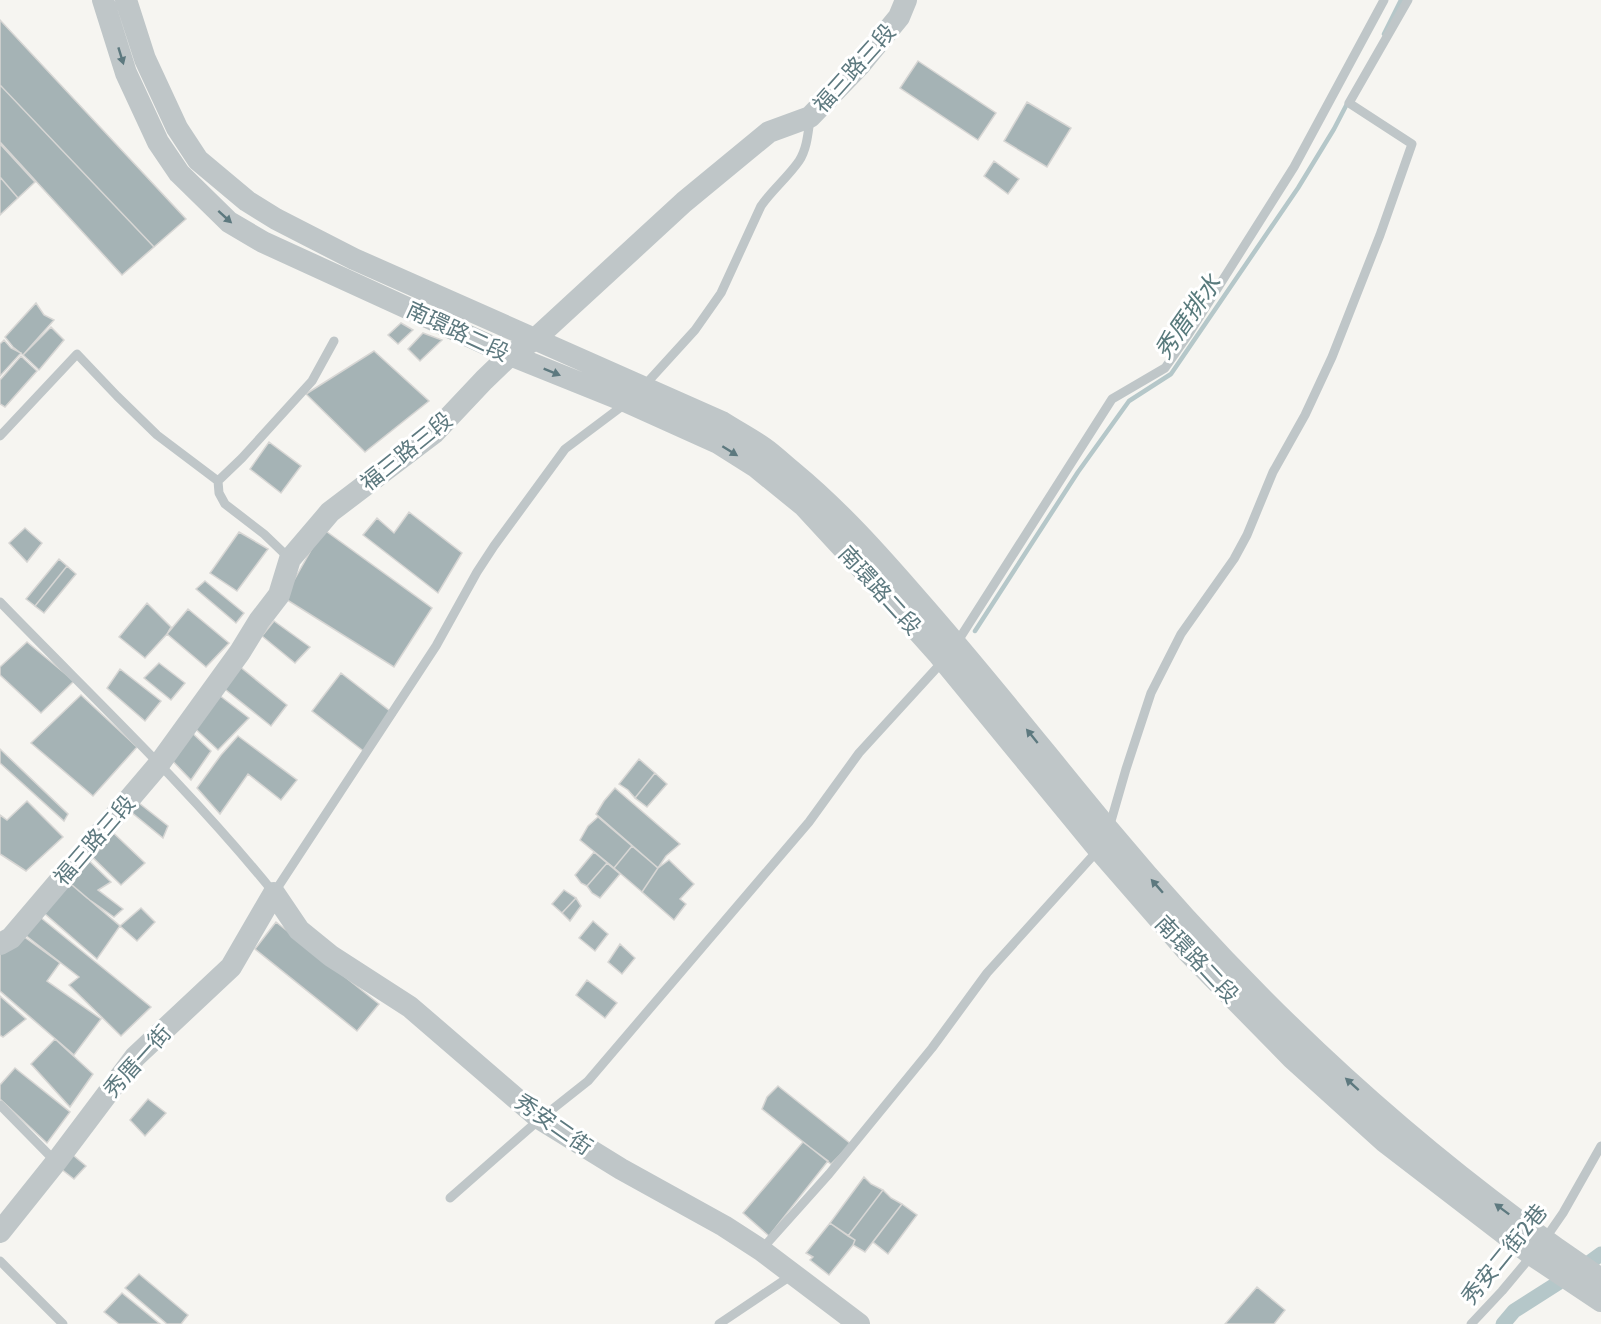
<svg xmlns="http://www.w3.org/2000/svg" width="1601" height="1324" font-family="Cabin,'Noto Sans TC',sans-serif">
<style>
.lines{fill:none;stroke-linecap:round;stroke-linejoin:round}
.stream{stroke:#b5c7c9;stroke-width:4.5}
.canal{stroke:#b5c7c9;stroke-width:15}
.building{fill:#a5b3b5;stroke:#d7d6d4;stroke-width:1.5}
.service{stroke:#bfc6c8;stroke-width:9}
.tertiary{stroke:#bfc6c8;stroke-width:22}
.oneway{fill:#5d797f}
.labels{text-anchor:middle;stroke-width:6;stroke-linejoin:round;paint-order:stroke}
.street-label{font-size:22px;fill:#5d797f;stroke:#fff}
.water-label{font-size:24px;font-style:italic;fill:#587a7c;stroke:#fff}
</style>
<rect width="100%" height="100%" fill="#f6f5f1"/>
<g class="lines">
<path class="stream" d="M1384,34l17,-34
M975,631l103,-159 51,-71 42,-27 127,-186 36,-59 14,-27"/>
<path class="canal" d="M1590,1262l11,-8
M1503,1324l11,-13 44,-28"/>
</g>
<path class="building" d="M0,20l186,199 -32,28 -154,-162z
M918,61l78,52 -18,27 -78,-52z
M0,85l154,162 -32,28 -122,-133z
M1027,102l44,26 -24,39 -43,-26z
M0,144l35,38 -17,16 -18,-21z
M994,161l25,18 -11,15 -24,-18z
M0,177l18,21 -18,17z
M36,303l8,12 10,5 -31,35 -10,-8 -8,-10z
M401,323l12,7 -15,14 -10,-9z
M51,327l13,13 -25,30 -16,-15z
M423,333l19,7 -22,21 -12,-12z
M4,340l7,8 10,5 -21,23v-32z
M374,351l55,50 -64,51 -59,-58z
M21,356l16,15 -32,36 -5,-3v-24z
M269,442l32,24 -20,27 -31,-24z
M409,512l53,41 -24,40 -75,-58 14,-17 17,15z
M25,528l17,15 -15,19 -18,-19z
M323,529l109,79 -38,59 -110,-69z
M239,532l29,17 -31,42 -27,-18z
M59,559l8,7 -32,40 -9,-7z
M67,566l9,8 -32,39 -9,-7z
M205,581l39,32 -8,10 -40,-34z
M147,603l24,24 -4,7 -22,24 -26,-21z
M188,609l41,34 -23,24 -39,-33z
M274,621l36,26 -15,16 -33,-27z
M27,642l47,39 -33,32 -41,-38v-8z
M159,663l26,20 -14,17 -27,-22z
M239,666l48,39 -16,21 -50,-40z
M120,669l41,32 -16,20 -38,-33z
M341,673l54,42 -29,38 -54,-42z
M215,692l34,26 -31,32 -31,-29z
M81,695l56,52 -44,49 -62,-53z
M185,726l26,25 -20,29 -29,-30z
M238,736l59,44 -16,20 -33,-26 -28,40 -23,-26 24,-33z
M0,749l68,65 -4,7 -64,-58z
M639,759l16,14 -20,25 -7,-8 -9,-6z
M655,773l12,11 -20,23 -12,-9z
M615,788l65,56 -14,12 -8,12 -62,-54 8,-13z
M130,796l38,30 -5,12 -43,-35z
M27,801l36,36 -37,34 -26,-17v-39l7,5z
M598,817l34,29 -18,22 -34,-28 8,-14z
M106,826l39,37 -24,22 -40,-39z
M632,846l26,22 -16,24 -28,-24z
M80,852l31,30 -13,8 25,19 -9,8 -27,-19 -29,-25z
M594,852l13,11 -20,23 -6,-3 -6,-8z
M669,860l25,24 -14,15 6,5 -12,16 -32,-28 16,-24z
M607,863l13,11 -20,24 -8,-5 -5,-7z
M58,873l62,53 -23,33 -61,-53z
M564,890l12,8 -14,15 -10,-9z
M576,898l5,8 -11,15 -8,-8z
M141,908l14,14 -18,19 -17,-15z
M35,913l116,94 -30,29 -52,-51 10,-8 -59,-46z
M593,921l15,13 -13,17 -16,-13z
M276,922l103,82 -22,27 -102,-82z
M23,936l37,27 -13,18 54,38 -27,36 -74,-64v-47z
M620,944l15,14 -13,16 -14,-12z
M587,980l30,23 -12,15 -29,-23z
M0,996l26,23 -23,18 -3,-2z
M55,1039l38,35 -23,33 -39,-43z
M15,1068l55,44 -23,31 -47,-44v-14z
M778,1086l73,58 -20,20 -69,-55 5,-12z
M148,1099l18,14 -21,23 -15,-16z
M803,1142l25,19 -59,75 -26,-23z
M61,1145l25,21 -12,13 -27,-21z
M864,1177l7,7 12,6 -35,46 -18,-13z
M883,1190l8,8 11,6 -37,48 -12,-7 2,-5 -7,-4z
M902,1204l15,11 -29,39 -15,-12z
M830,1223l25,17 -2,5 -24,30 -19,-15 3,-3 -7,-4z
M139,1274l49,41 -7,9h-14l-42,-36z
M1257,1287l28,23 -11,14h-49z
M122,1293l38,31h-41l-15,-12z"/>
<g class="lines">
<path class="service" d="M644,386l51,-56 26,-37 40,-87c11,-16 27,-29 38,-45 8,-12 9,-28 11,-42
M0,436l77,-82 40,42 40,39 61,46
M290,559l-26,-25 -39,-30 -6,-11 -1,-12 24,-23 70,-77 22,-40
M0,602c93,96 190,187 274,291l162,-247 41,-74 17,-26 71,-97 60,-45
M956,644l156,-245 53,-31 23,-33 106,-168 90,-167
M1109,828l17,-59 25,-76 30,-59 53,-75 13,-24 26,-63 32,-57 27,-58 48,-122 32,-91 -63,-41 59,-103
M0,1105l55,56
M450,1198l90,-79 48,-38 221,-259 50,-69 85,-93
M1545,1239l18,-26 38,-67
M761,1250l68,-76 103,-126 55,-75 112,-124
M0,1261l63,63
M719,1324l73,-49
M1471,1324l31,-33 31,-37"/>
<path class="tertiary" d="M103,0l23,73 32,69 21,31 50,49 34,20 247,113 117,47 91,41 38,24 48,39 60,65 75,84 160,195 88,101 105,107 93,84 147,113 69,46
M126,0l19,59 32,69 21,32 49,41 29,18 78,40 368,163c14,9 29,17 42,26 10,7 19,16 29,24 46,38 86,83 125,128 66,75 127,153 190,229 143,172 308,326 493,450
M0,944l11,-6 148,-174 81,-112 19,-31 20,-26 11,-36 40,-47 104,-79 50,-53 26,-25 24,-15 150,-138 85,-70 41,-15 49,-51 40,-49 7,-17
M0,1232l56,-70 79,-105 96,-90 43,-74 25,37 32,26 79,51 130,112 81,50 103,57 37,24 98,74"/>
</g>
<defs><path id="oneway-solid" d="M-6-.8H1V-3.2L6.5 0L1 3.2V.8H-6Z" transform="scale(1.5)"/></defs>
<g class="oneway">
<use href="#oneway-solid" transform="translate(121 56) rotate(73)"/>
<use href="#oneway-solid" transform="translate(225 217) rotate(42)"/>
<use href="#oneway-solid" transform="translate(552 372) rotate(22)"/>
<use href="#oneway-solid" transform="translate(730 451) rotate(32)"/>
<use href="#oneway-solid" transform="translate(1032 736) rotate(-129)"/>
<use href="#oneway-solid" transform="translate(1157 886) rotate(-131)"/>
<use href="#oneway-solid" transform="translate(1352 1084) rotate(-138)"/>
<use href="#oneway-solid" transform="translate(1502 1209) rotate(-143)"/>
</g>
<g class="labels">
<g class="street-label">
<text transform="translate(854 68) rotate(-48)" y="8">福三路三段</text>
<text transform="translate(458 331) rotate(25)" y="8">南環路二段</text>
<text transform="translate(406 451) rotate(-39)" y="8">福三路三段</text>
<text transform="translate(880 590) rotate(48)" y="8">南環路二段</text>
<text transform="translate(94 840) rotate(-49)" y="8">福三路三段</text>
<text transform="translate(1197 959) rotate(47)" y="8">南環路二段</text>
<text transform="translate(137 1061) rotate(-48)" y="8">秀厝一街</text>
<text transform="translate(554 1124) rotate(35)" y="8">秀安二街</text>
<text transform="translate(1504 1254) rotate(-51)" y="8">秀安二街2巷</text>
</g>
<g class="water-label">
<text transform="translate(1188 317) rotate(-55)" y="8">秀厝排水</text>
</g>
</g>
</svg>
